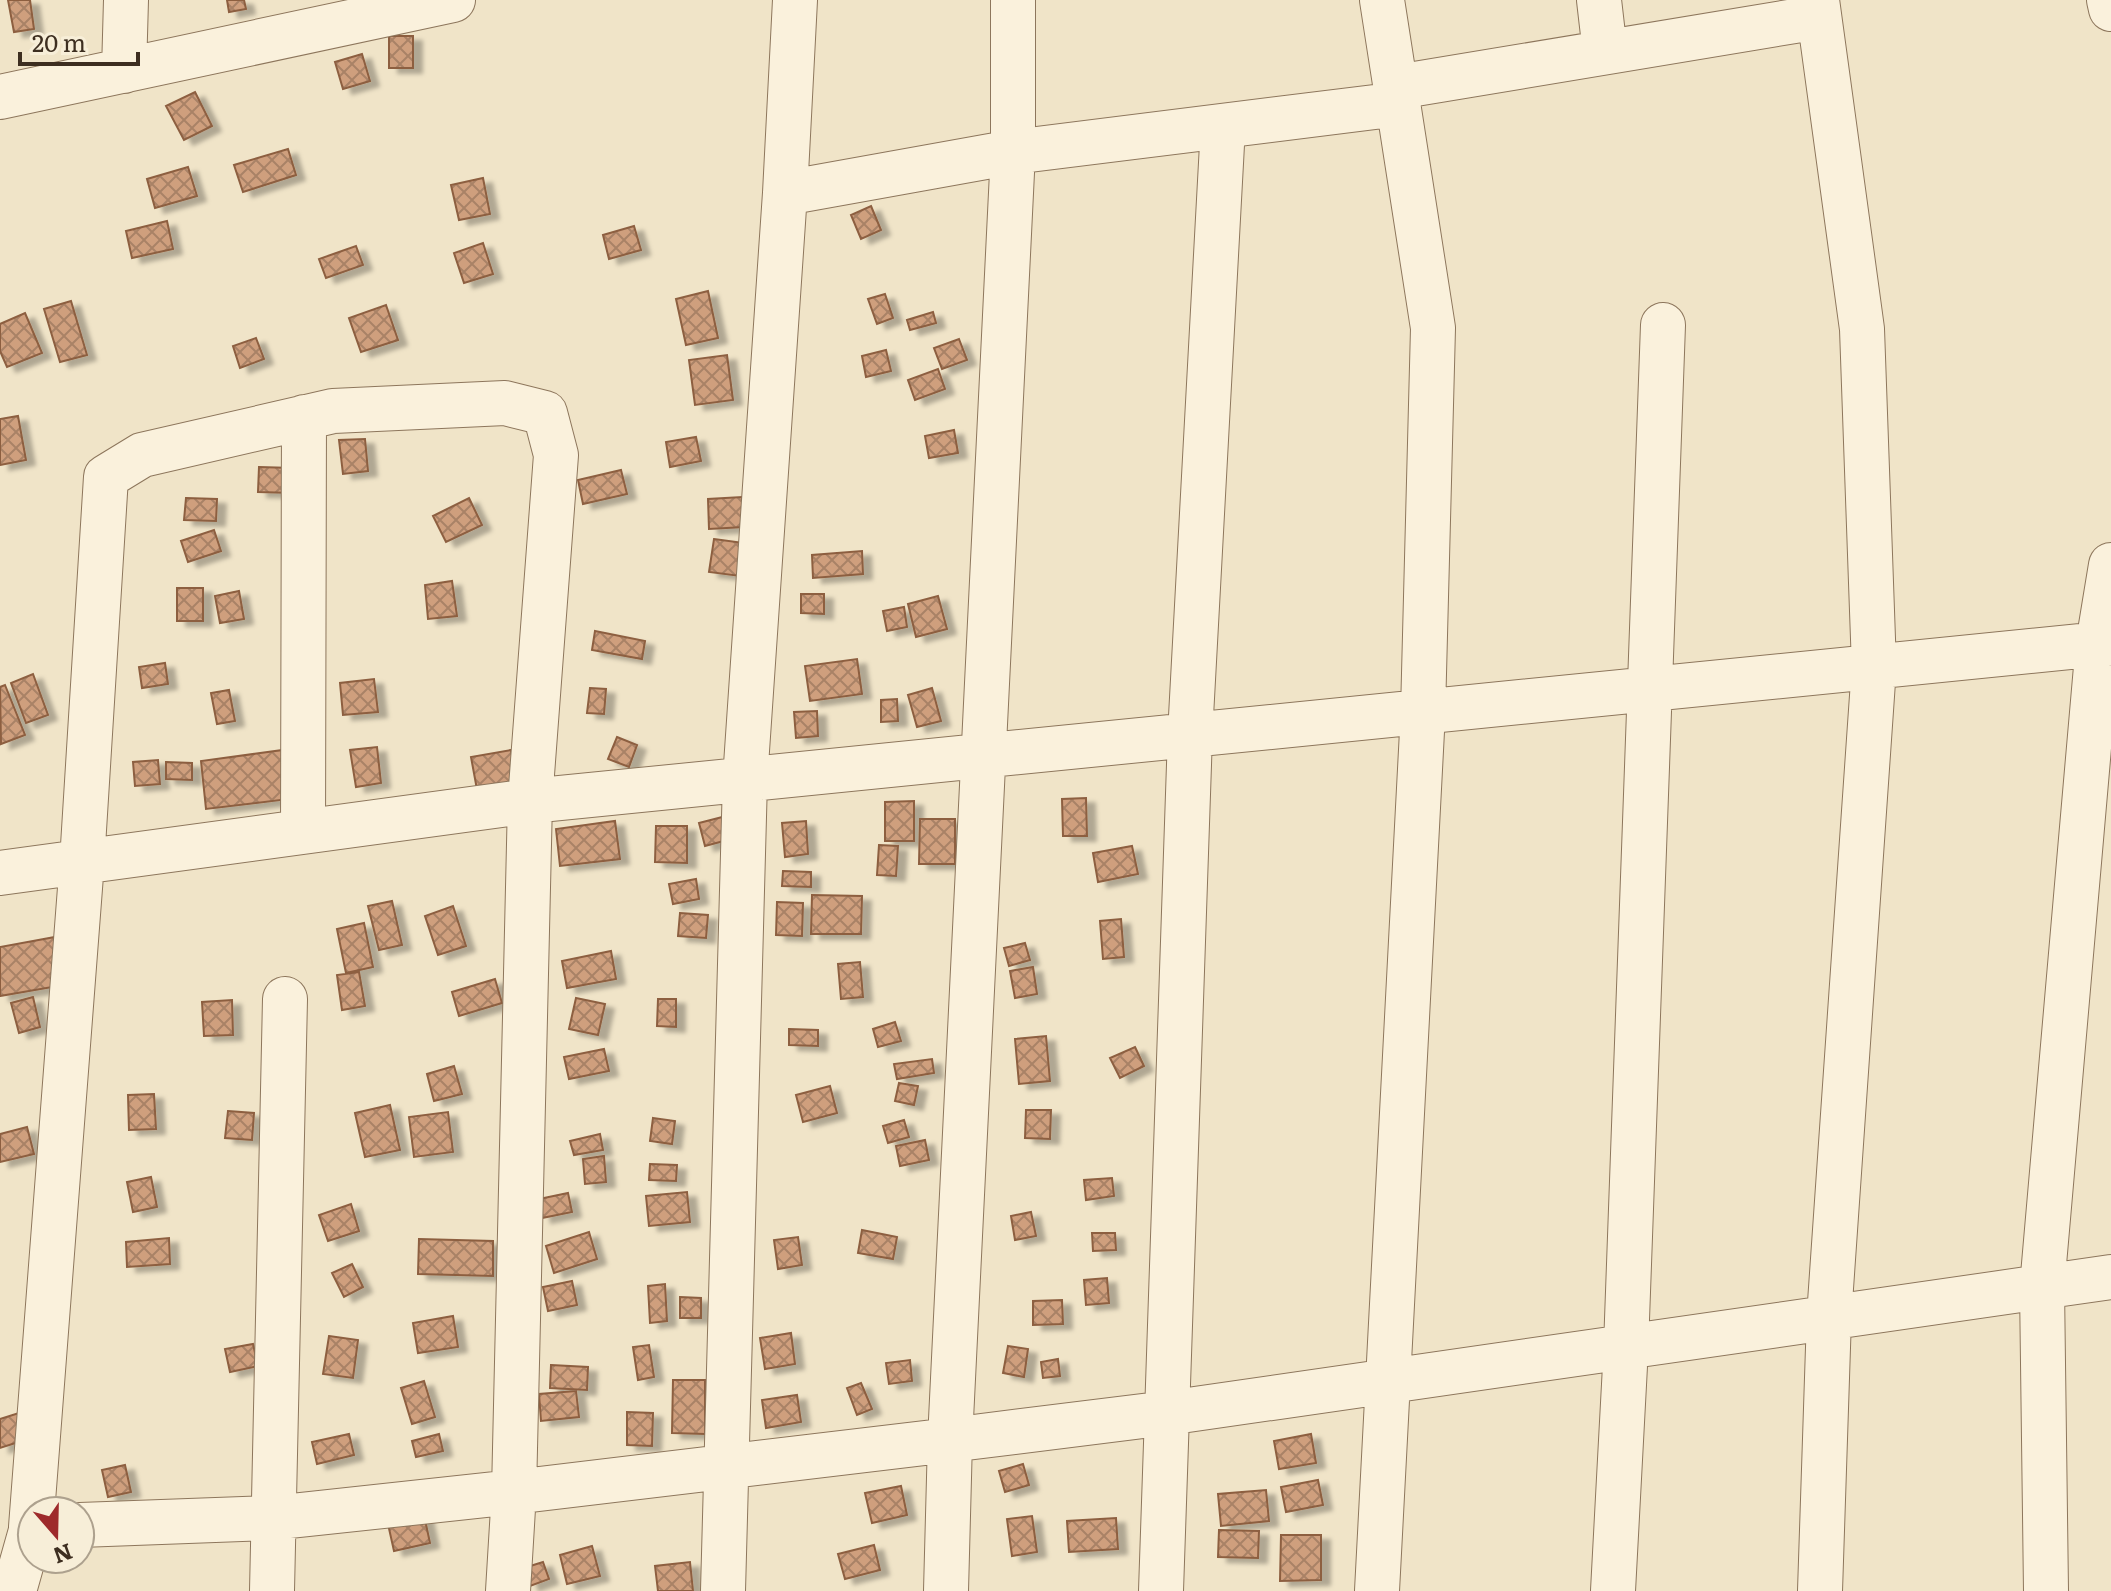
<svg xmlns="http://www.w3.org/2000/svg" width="2111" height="1591" font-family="Literata,serif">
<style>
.building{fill:url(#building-cross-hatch);stroke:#8d5f41;stroke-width:2;filter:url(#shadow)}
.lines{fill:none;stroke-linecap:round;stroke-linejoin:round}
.minor-casing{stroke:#8d765c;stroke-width:46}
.minor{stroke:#faf1dc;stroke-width:44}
</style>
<defs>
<pattern id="building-cross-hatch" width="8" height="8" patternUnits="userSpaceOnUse" patternTransform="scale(2)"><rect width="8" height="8" fill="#cf9f7d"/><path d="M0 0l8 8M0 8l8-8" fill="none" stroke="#a98266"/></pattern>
<filter id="shadow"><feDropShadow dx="9" dy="5" stdDeviation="2" flood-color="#0004"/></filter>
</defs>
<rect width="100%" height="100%" fill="#f0e4c8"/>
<path class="building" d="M8,0h22l4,29 -20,3z
M227,0h17l2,9 -17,3z
M389,36h24v32h-24z
M362,54l8,27 -27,8 -8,-27z
M195,92l17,34 -28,14 -18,-34z
M288,149l8,26 -53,17 -9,-27z
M188,167l9,29 -42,12 -8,-29z
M483,178l7,36 -31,6 -8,-35z
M871,206l10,24 -20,9 -10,-24z
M167,221l6,28 -41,9 -6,-27z
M634,226l7,24 -32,9 -6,-24z
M483,243l10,31 -29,9 -10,-30z
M356,246l7,19 -37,13 -7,-19z
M708,291l10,47 -32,7 -10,-46z
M885,294l8,24 -16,6 -9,-25z
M71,301l16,54 -27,7 -16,-53z
M386,305l12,35 -37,12 -12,-34z
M933,312l3,11 -26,7 -3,-10z
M25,313l17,40 -35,14 -7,-16v-27z
M256,338l8,21 -24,9 -7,-22z
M959,339l8,21 -25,9 -8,-21z
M886,350l5,21 -25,6 -4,-21z
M727,355l6,45 -38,5 -6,-45z
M938,369l7,20 -30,11 -7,-20z
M18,416l8,44 -26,5v-46z
M954,430l4,23 -29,5 -4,-22z
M696,437l5,24 -31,6 -4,-25z
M365,439l3,32 -25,3 -4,-34z
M259,467l34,1v25l-35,-1z
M621,470l6,24 -44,10 -5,-24z
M742,497l2,30 -35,2 -1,-30z
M186,498l31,1 -1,22 -32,-1z
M469,498l13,27 -36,17 -13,-26z
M214,530l7,21 -33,11 -7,-21z
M714,539l30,4 -4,33 -31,-4z
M862,551l1,23 -50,4 -1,-23z
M452,581l5,35 -29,3 -3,-34z
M177,588h26v33h-26z
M239,591l5,28 -24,4 -5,-27z
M801,594h23v20l-23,-1z
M938,596l9,33 -31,8 -8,-33z
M904,607l3,20 -20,4 -4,-20z
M595,631l50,10 -3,18 -50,-9z
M857,659l5,35 -52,7 -5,-35z
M165,663l3,21 -26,4 -3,-21z
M33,674l15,41 -22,8 -15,-40z
M374,679l4,33 -35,3 -3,-32z
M5,685l20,50 -24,9 -1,-57z
M590,688l16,1 -2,25 -17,-1z
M932,688l9,33 -24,6 -9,-32z
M229,690l6,31 -18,3 -6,-31z
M897,699l1,22 -17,1v-22z
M817,711l1,25 -22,2 -2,-26z
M617,737l20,8 -8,22 -21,-8z
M377,747l4,36 -25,4 -6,-37z
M283,750l6,49 -83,10 -5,-48z
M511,750l7,38 -40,7 -7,-38z
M158,760l2,24 -25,2 -2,-24z
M166,762l26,1v17l-26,-1z
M1086,798l1,38h-24l-1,-37z
M914,801v40h-29v-39z
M730,815l5,23 -30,8 -6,-23z
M920,819h35v45h-36z
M615,821l5,38 -60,7 -4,-37z
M806,821l2,33 -23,3 -3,-34z
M656,826h31v37l-32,-1z
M879,845l19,1 -2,30 -19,-1z
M1132,846l6,28 -40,8 -5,-29z
M783,871l28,1v15l-29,-1z
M696,879l3,20 -26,5 -4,-20z
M812,895l50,1 -1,38h-50z
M392,901l10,44 -23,5 -11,-44z
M777,902l26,1 -1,33 -26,-1z
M453,906l13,40 -28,9 -13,-39z
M680,913l28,2 -2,23 -28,-2z
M1121,919l3,38 -21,2 -3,-38z
M364,923l9,44 -27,6 -9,-44z
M55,937l9,48 -64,11v-49z
M1025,943l5,17 -21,6 -5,-18z
M611,951l5,28 -49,9 -5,-27z
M860,962l3,35 -22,2 -3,-35z
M1033,967l4,27 -22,4 -5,-27z
M359,972l6,34 -23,4 -5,-35z
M495,979l7,24 -43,13 -7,-24z
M33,997l7,30 -21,6 -8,-30z
M576,998l29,6 -7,31 -29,-6z
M658,999h18v28l-19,-1z
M232,1000l1,35 -29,1 -2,-34z
M895,1022l6,19 -23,6 -5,-18z
M789,1029l29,1v16l-29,-1z
M1046,1036l4,45 -31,3 -4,-45z
M1135,1047l9,19 -24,12 -10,-20z
M604,1049l5,22 -40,8 -5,-22z
M932,1059l2,14 -37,6 -3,-15z
M454,1066l8,28 -28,7 -7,-27z
M899,1083l19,3 -4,19 -19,-4z
M830,1086l7,27 -34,9 -7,-27z
M154,1094l2,35 -27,1 -1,-35z
M390,1105l10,45 -35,7 -10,-44z
M1026,1110h25l-1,29 -25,-1z
M228,1111l26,2 -2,27 -27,-2z
M448,1112l5,40 -39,5 -5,-40z
M653,1118l22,3 -3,23 -22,-3z
M904,1120l5,17 -21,6 -5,-17z
M27,1127l7,27 -34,8v-28z
M600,1134l3,16 -29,5 -4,-14z
M925,1140l4,20 -29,6 -4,-20z
M604,1156l2,26 -21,2 -2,-25z
M650,1164l27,1 -1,16 -27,-1z
M151,1177l6,30 -24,5 -6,-30z
M1112,1178l2,18 -28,4 -2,-20z
M687,1192l3,30 -41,4 -3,-30z
M568,1193l4,19 -30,6 -3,-19z
M351,1204l8,27 -31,10 -9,-26z
M1031,1212l5,24 -21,4 -4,-24z
M862,1230l35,7 -4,22 -35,-6z
M589,1232l8,27 -43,14 -8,-27z
M1092,1233h23l1,17 -23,1z
M798,1237l4,28 -24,4 -4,-29z
M169,1238l1,26 -43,3 -1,-25z
M419,1239l74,2v35l-75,-2z
M352,1264l11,23 -19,10 -12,-24z
M1107,1278l2,25 -23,2 -2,-25z
M572,1281l5,24 -29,6 -5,-24z
M665,1284l2,37 -17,2 -2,-37z
M680,1297l21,1v20h-21z
M1062,1300l1,24 -30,1v-24z
M453,1316l5,31 -40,6 -5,-30z
M791,1333l4,31 -30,5 -5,-31z
M329,1336l29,4 -5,38 -30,-4z
M253,1344l5,22 -28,6 -5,-23z
M649,1345l5,32 -16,3 -5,-33z
M1008,1346l20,3 -4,28 -21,-4z
M1058,1359l2,17 -17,2 -2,-16z
M910,1360l2,21 -23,3 -3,-21z
M551,1365l37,2 -1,23 -37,-2z
M673,1380h32v54l-33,-1z
M424,1381l11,36 -23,7 -11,-36z
M861,1383l11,26 -15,6 -10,-27z
M576,1391l3,26 -38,4 -2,-27z
M797,1395l4,27 -35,6 -4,-28z
M627,1412l26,1 -1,33 -25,-1z
M19,1413l9,26 -28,9v-29z
M349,1434l5,21 -37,9 -5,-22z
M439,1434l4,17 -27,6 -4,-16z
M1311,1434l5,29 -37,6 -5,-28z
M1023,1464l6,21 -24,7 -6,-21z
M125,1465l6,27 -23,5 -6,-27z
M1318,1480l5,25 -37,7 -5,-25z
M901,1486l6,29 -35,8 -7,-30z
M1266,1490l3,31 -48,5 -3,-32z
M424,1515l6,28 -36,8 -6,-27z
M1032,1516l5,36 -25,4 -5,-37z
M1116,1518l2,31 -49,3 -2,-31z
M1219,1530l40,1 -1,27 -40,-1z
M1281,1535h40v45l-41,1z
M874,1545l6,25 -35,9 -7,-25z
M592,1546l8,30 -33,8 -7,-29z
M543,1562l6,17 -19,7 -6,-18z
M690,1562l3,29h-35l-3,-25z"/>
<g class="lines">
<defs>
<path id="minor" d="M1599,0l6,52
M1817,0l45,329 12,338 -45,650 -9,274
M2109,0l2,9
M124,71l2,-71
M1397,87l422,-70
M0,97l453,-97
M785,193l228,-41 386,-48
M303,832l1,-415
M0,873l530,-72 1581,-158
M80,1525l192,-7 242,-26 436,-52 217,-27 944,-136
M31,1527l51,-665 24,-385 36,-22 191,-44 172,-8 40,10 11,42 -26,346 -16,691 -6,99
M14,1591l18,-64
M272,1591l13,-592
M723,1591l22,-811 40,-587 10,-193
M946,1591l4,-151 63,-1288v-152
M1161,1591l29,-856 33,-609
M1377,1591l46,-879 10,-384 -51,-328
M1613,1591l13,-244 37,-1022
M2046,1591l-4,-304 56,-643 13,-79"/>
</defs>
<use href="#minor" class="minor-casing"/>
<use href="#minor" class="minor"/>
</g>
<g transform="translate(56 1535) rotate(160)"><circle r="38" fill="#f7eed8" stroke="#ada18e" stroke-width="2"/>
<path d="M0-6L14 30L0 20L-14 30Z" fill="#9e2a2b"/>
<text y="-12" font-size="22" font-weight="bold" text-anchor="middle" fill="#3d2e20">N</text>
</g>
<path d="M20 52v12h118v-12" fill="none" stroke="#3d2e20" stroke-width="4"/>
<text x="32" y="52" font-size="24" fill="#3d2e20" stroke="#f7eed8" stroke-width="6" paint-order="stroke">20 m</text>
</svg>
